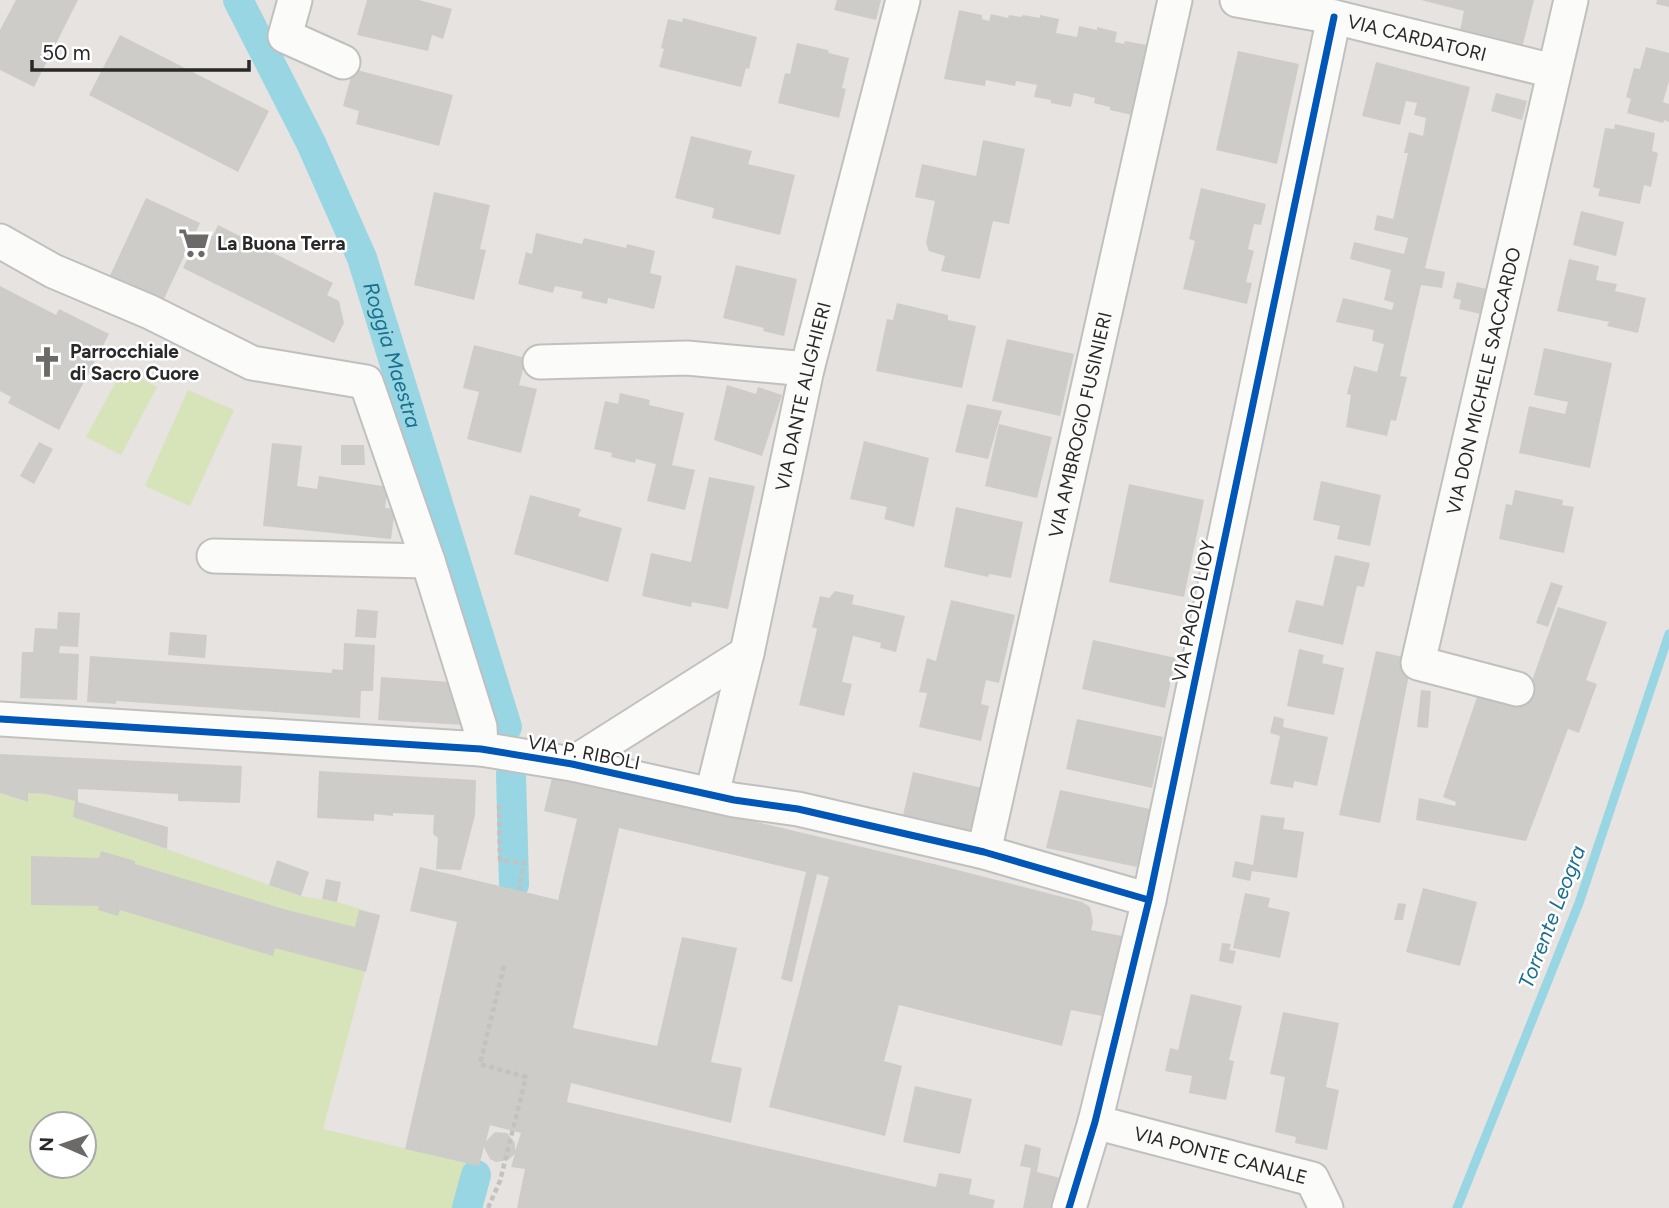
<svg xmlns="http://www.w3.org/2000/svg" width="1669" height="1208" font-family="Figtree,sans-serif">
<style>
.pitch{fill:#d7e3b9;fill-rule:evenodd}
.lines{fill:none;stroke-linecap:round;stroke-linejoin:round}
.stream{stroke:#98d6e3;stroke-width:9}
.canal{stroke:#98d6e3;stroke-width:30}
.building{fill:#ceccc9;fill-rule:evenodd}
.minor-casing{stroke:#c0c0c1;stroke-width:37}
.path{stroke:#c3c2c2;stroke-width:4.5;stroke-dasharray:5 3.5;stroke-linecap:butt}
.minor{stroke:#fbfbfa;stroke-width:33}
.cycleway-casing{stroke:#fff;stroke-width:11}
.cycleway{stroke:#0057b8;stroke-width:7}
.labels{text-anchor:middle;stroke-width:5;stroke-linejoin:round;paint-order:stroke}
.street-label{font-size:19px;fill:#292929;stroke:#fff}
.poi-label{font-size:19px;font-weight:bold;fill:#292929;stroke:#fff;text-anchor:start}
.water-label{font-size:21px;font-style:italic;fill:#186f8e;stroke:#fff}
</style>
<rect width="100%" height="100%" fill="#e6e3e0"/>
<path class="pitch" d="M123,369l34,18 -36,68 -35,-18z
M188,390l46,20 -44,96 -45,-20z
M0,793l27,9 1,-9 18,1 29,7 -1,16 227,79 36,6 43,13 -57,214 156,37 -16,42h-463zM42,1124h42v42h-42z"/>
<g class="lines">
<path class="stream" d="M1457,1208l122,-305 90,-269"/>
<g class="canal">
<path id="s1" d="M238,0l73,143 51,115 145,469"/>
<path d="M511,774l3,110"/>
<path d="M467,1208l9,-33"/>
</g>
</g>
<path class="building" d="M16,0h62l-44,87 -34,-17v-40z
M367,0h52l33,9 -9,30 -11,-4 -4,16 -71,-16z
M837,0h44l-5,20 -42,-10z
M1421,0h113l-12,48 -63,-13 5,-24z
M1657,0h12v7l-13,-3z
M959,10l23,5v4l7,2 2,-7 17,4 1,-3 12,2 2,-2 17,3v-3l19,4 -3,14 21,4 2,-11 18,4v-3l20,5 -2,10 9,2 1,-3 22,4 -15,70 -22,-5v-3l-16,-4 1,-5 -21,-5 -3,14 -20,-4v-3l-17,-3 3,-12 -21,-4 -1,5 -29,-6 -1,6 -41,-7z
M683,18l74,19 -8,32 -3,-1 -5,19 -82,-20 5,-18 -3,-1 7,-29 14,3z
M120,35l149,76 -31,61 -149,-77z
M797,43l31,7 1,3 20,5 -7,30 4,1 -7,29 -61,-15 7,-30 5,1z
M1646,47l23,6v28l-6,21 6,2v18l-5,-2 -1,3 -36,-10 4,-14 -5,-2 8,-29 6,1z
M1238,51l61,13 -22,100 -61,-14z
M1376,62l94,25 -45,181 20,4 -3,16 -21,-3 -21,91 7,1 -11,44 -5,-1 -4,16 -41,-9 5,-32 -4,-1 7,-28 23,6 7,-28 -12,-3 2,-11 -38,-8 7,-24 49,12 2,-7 -10,-3 7,-30 -41,-11 4,-17 50,12 4,-16 -34,-8 3,-15 16,4 15,-66h-4l5,-21 14,4 3,-18 -12,-3 3,-12 -11,-2 -6,24 -38,-9z
M353,69l100,26 -14,51 -83,-22 3,-13 -16,-5z
M1496,93l31,8 -5,19 -31,-9z
M1615,124l40,9 -3,18 6,2 -7,34 -7,-2 -4,19 -42,-8 2,-7 -7,-2 12,-59 9,1z
M691,136l61,15 -4,13 47,11 -15,60 -68,-17 2,-10 -39,-10z
M983,140l42,9 -16,75 -16,-3 -13,58 -39,-8 4,-15 -16,-5 -3,-8 9,-42 -20,-4 7,-33 54,12z
M1201,188l65,16 -5,21 -7,-1 -6,25 6,2 -8,31 6,1 -5,21 -64,-15 12,-48 -6,-2z
M434,192l56,13 -10,44 6,1 -12,50 -60,-15z
M146,198l54,25 -39,82 -53,-25z
M1581,211l43,11 -8,34 -43,-11z
M218,225l115,58 -6,12 12,6 5,22 -10,20 -151,-75 18,-37 12,5z
M536,233l46,11 2,-6 42,10 1,-4 28,7 -5,22 12,3 -8,33 -46,-11 -1,6 -26,-6 2,-6 -28,-6 -2,7 -35,-9 8,-32 6,2z
M1569,259l30,7 -3,14 21,4 -2,7 31,7 -8,35 -31,-7 2,-4 -52,-11z
M736,265l61,14 -13,57 -21,-5 1,-3 -41,-10z
M1457,282l38,9 -6,25 -30,-7 2,-9 -8,-2z
M0,286l56,29 3,-6 50,25 -50,96 -51,-27 3,-6 -11,-6z
M897,303l51,12v5l28,6 -14,62 -86,-17 11,-52 6,1z
M1007,339l67,15 -14,62 -68,-15z
M474,345l52,13 -7,27 18,4 -16,64 -54,-14 12,-47 -16,-4z
M1544,348l68,15 -22,105 -71,-15 10,-47 36,8 3,-12 -34,-7z
M727,385l29,9 2,-7 24,8 -20,61 -48,-16z
M620,393l30,7 -1,5 35,8 -12,52 23,5 -10,40 -38,-9 9,-37 -20,-5 -1,4 -24,-6 1,-4 -18,-4 11,-48 13,3z
M967,404l35,7 -14,48 -33,-7z
M999,424l53,13 -15,61 -52,-12z
M864,441l65,17 -15,69 -30,-8 3,-12 -37,-8z
M39,442l14,7 -19,35 -14,-8z
M272,443l30,3 -5,40 20,3 2,-13 69,11 -3,21 10,1 -4,30 -128,-13z
M341,445h23l1,20h-24z
M709,477l46,9 -27,123 -36,-7 -1,5 -49,-11 9,-43 40,9z
M1321,481l60,14 -11,51 -33,-7 3,-13 -27,-6z
M1129,484l75,16 -20,97 -75,-15z
M1515,490l48,10 -1,5 12,2 -10,46 -65,-14 7,-35 6,1z
M530,495l51,14 -3,7 44,12 -14,54 -94,-28z
M956,507l67,15 -12,56 -22,-4 -1,3 -44,-10z
M1335,555l35,8 -6,24 -7,-1 -14,59 -55,-13 8,-32 27,6z
M1551,582l12,4 -15,41 -12,-4z
M835,591l19,4 -2,9 53,12 -9,36 -16,-4 1,-5 -28,-7 -11,46 10,2 -8,32 -45,-11 18,-76 -5,-2 8,-31 9,2z
M951,600l64,15 -16,68 -13,-3 -5,24 8,2 -8,35 -62,-14 8,-34 -8,-1 8,-34 9,3z
M1558,607l49,15 -21,58 11,4 -18,49 -11,-4 -42,112 -110,-21 3,-22 36,8 1,-4 -13,-5 36,-106 44,15z
M357,609l21,2 -2,27 -21,-1z
M58,612l22,1 -2,34 -18,-1 -1,7 20,1 -2,46 -57,-2 2,-46h11l2,-24 22,1z
M170,632l37,3 -2,23 -37,-3z
M1093,640l83,18 -11,50 -83,-19z
M344,643l31,2 -2,46h-12l-1,27 -244,-17v3l-29,-2 3,-46 242,17v-4l11,1z
M1299,649l25,6 -2,8 22,5 -10,47 -47,-9z
M1376,651l36,8 -32,164 -41,-8z
M381,677l70,5 14,43 -87,-5z
M1421,690l10,1 -3,37 -11,-1z
M1274,716l10,3 -1,8 45,10 -11,49 -23,-5 -1,7 -23,-4 10,-48 -10,-3z
M1077,719l86,18 -11,51 -86,-19z
M0,754l242,12 -2,37 -62,-2v-7l-100,-5v13l90,25 -1,22 -94,-32 2,-16 -29,-7 -18,-1v9l-28,-9z
M319,771l157,9 -1,35 -14,55 -25,-1 2,-31 -5,-4 1,-19 -41,-2v3l-19,-2v7l-57,-3z
M913,772l69,16 -12,52 -69,-16z
M553,774l381,90 148,38 8,5 3,15 -2,8 31,6 -20,80 -31,-6 -9,36 -163,-41 -15,56 18,5 -17,70 -116,-29 60,-230 -12,-3 -25,108 -11,-3 25,-107 -187,-44 -46,200 84,18 25,-109 55,11 -26,114 31,6 -11,55 -160,-40 -4,19 369,85 3,-14 33,6 -3,15 26,6 -2,8h-476l8,-39 -14,-2 4,-13 -7,6 -12,2 -6,-3 -6,-12 -5,19 -74,-17 52,-227 -47,-11 10,-44 138,33 19,-81 -33,-8zM490,1125l31,8 -6,18v-8l-8,-10 -12,-1 -9,9z
M1060,790l90,19 -13,58 -91,-19z
M1261,815l24,3 -2,11 21,3 -7,46 -45,-7 -2,10 -18,-4 3,-16 18,4z
M101,851l34,10v3l152,46 68,17 4,-17 21,5 -14,57 -91,-24 -2,8 -153,-46 -2,6 -20,-6 1,-4 -68,-1v-49l68,2z
M277,860l32,12 -8,24 -32,-11z
M326,879l15,3 -4,20 -15,-3z
M1423,888l54,14 -17,64 -54,-14z
M1245,893l25,5 -2,9 22,5 -10,46 -47,-10z
M1398,903l8,1 -3,16h-9z
M1222,943l9,1 -2,6 7,1 -3,13 -14,-3z
M1191,994l51,12 -13,54 5,1 -8,39 -37,-7 3,-17 -27,-5 5,-23 8,2z
M1283,1012l56,11 -13,64 13,3 -12,60 -32,-7 1,-6 -21,-5 10,-55 -15,-3z
M915,1086l57,13 -12,55 -57,-12z
M1025,1144l16,4 -4,24 27,7 -8,29h-33l8,-40 -11,-2z"/>
<g class="lines">
<defs>
<g id="minor">
<path d="M295,0l-10,36 58,26"/>
<path id="s2" d="M1237,0l97,17 219,54"/>
<path d="M0,241l53,30 97,41 102,51 114,19 62,179 52,166 1,22"/>
<path d="M540,362l147,-4 120,11"/>
<path d="M214,556l214,5"/>
<path id="s3" d="M1517,689l-99,-26 153,-663"/>
<path d="M0,719l481,30 91,15 162,36 64,9 186,43 165,48"/>
<path d="M572,764l175,-111"/>
<path id="s4" d="M712,794l35,-141 60,-284 96,-369"/>
<path id="s5" d="M984,852l191,-852"/>
<path id="s6" d="M1095,1122l217,57 14,29"/>
<path d="M1069,1208l26,-86 54,-222 185,-883"/>
</g>
</defs>
<use href="#minor" class="minor-casing"/>
<path class="path" d="M499,805l1,55 24,3 -5,27
M488,1208l12,-27 26,-104 -46,-13 24,-98"/>
<use href="#minor" class="minor"/>
<defs>
<path id="cycleway" d="M0,719l481,30 91,15 162,36 64,9 186,43 165,48
M1069,1208l26,-86 54,-222 185,-883"/>
</defs>
<use href="#cycleway" class="cycleway-casing"/>
<use href="#cycleway" class="cycleway"/>
</g>
<defs>
<symbol id="supermarket-bare" viewBox="-9 -9 18 18"><path d="M-6-5.5h2.5l.6 2H6L4.5 2H-2.5L-4.4-4H-6ZM-1.5 3.2a1.3 1.3 0 1 0 .1 0ZM3 3.2a1.3 1.3 0 1 0 .1 0Z" fill="#6b6a69" stroke="#fff" stroke-width="2.5" paint-order="stroke"/></symbol>
<symbol id="church-bare" viewBox="-9 -9 18 18"><path d="M-1.2-6h2.4v3.5h3.3v2.4h-3.3V6h-2.4V-.1h-3.3v-2.4h3.3Z" fill="#6b6a69" stroke="#fff" stroke-width="2.5" paint-order="stroke"/></symbol>
</defs>
<g fill-rule="evenodd">
<use href="#supermarket-bare" x="172" y="221" width="44" height="44"/>
<use href="#church-bare" x="25" y="340" width="44" height="44"/>
</g>
<g class="labels">
<g class="street-label">
<text dy="7" stroke="none"><textPath href="#s2" startOffset="184">VIA CARDATORI</textPath></text>
<text dy="7" stroke="none"><textPath href="#s3" startOffset="392">VIA DON MICHELE SACCARDO</textPath></text>
<text dy="7" stroke="none"><textPath href="#s4" startOffset="408">VIA DANTE ALIGHIERI</textPath></text>
<text dy="7" stroke="none"><textPath href="#s5" startOffset="438">VIA AMBROGIO FUSINIERI</textPath></text>
<text transform="translate(1193 611) rotate(-78)" y="7">VIA PAOLO LIOY</text>
<text transform="translate(584 752) rotate(11)" y="7">VIA P. RIBOLI</text>
<text dy="7" stroke="none"><textPath href="#s6" startOffset="130">VIA PONTE CANALE</textPath></text>
</g>
<g class="poi-label">
<text x="217" y="250">La Buona Terra</text>
<text x="70" y="358">Parrocchiale<tspan x="70" dy="22">di Sacro Cuore</tspan></text>
</g>
<g class="water-label">
<text dy="7" stroke="none"><textPath href="#s1" startOffset="388">Roggia Maestra</textPath></text>
<text transform="translate(1552 917) rotate(-69)" y="7">Torrente Leogra</text>
</g>
</g>
<g transform="translate(63 1145) rotate(272)"><circle r="33" fill="#ffffff" stroke="#a9a9a9" stroke-width="2"/>
<path d="M0-5L12 26L0 18L-12 26Z" fill="#6b6a69"/>
<text y="-10" font-size="19" font-weight="bold" text-anchor="middle" fill="#292929">N</text>
</g>
<path d="M32 60v10h217v-10" fill="none" stroke="#292929" stroke-width="3.5"/>
<text x="42" y="60" font-size="21" fill="#292929" stroke="#ffffff" stroke-width="5" paint-order="stroke">50 m</text>
</svg>
